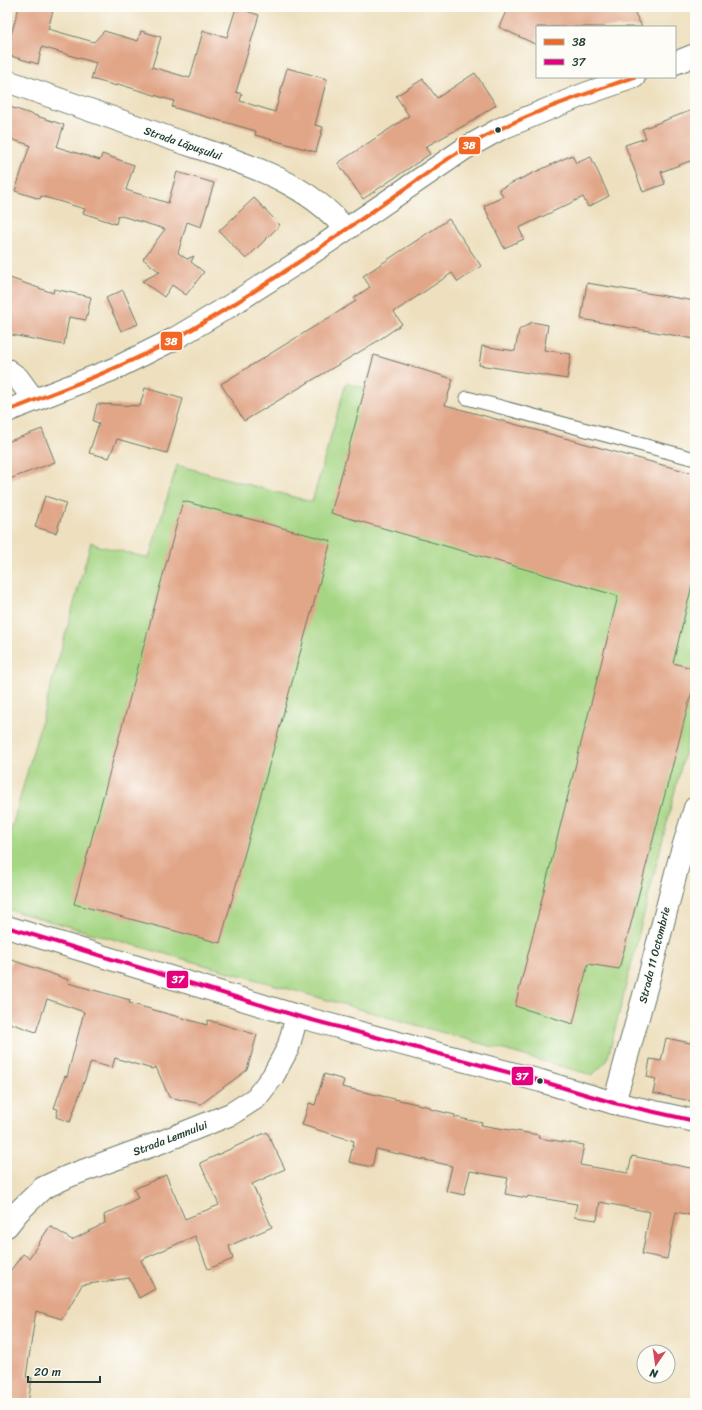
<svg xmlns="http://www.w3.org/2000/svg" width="702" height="1410" font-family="Sriracha,sans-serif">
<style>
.green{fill:#a6d684;stroke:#628a5c}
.building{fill:#e1a587}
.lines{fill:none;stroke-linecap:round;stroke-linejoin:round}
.service-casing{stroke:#677665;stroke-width:15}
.minor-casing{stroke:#677665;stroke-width:24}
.tertiary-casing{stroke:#677665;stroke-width:24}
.service{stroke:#fff;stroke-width:13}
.minor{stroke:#fff;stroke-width:22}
.tertiary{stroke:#fff;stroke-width:22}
.bus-1-casing{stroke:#fdfcf7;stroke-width:7}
.bus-2-casing{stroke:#fdfcf7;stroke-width:7}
.bus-1{stroke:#f26522;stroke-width:4}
.bus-2{stroke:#e5007d;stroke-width:4}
.bus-dot{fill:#1f3d34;stroke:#fdfcf7;stroke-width:1.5}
.labels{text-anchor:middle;stroke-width:3;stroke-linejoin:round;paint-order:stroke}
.street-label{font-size:11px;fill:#1f3d34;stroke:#fdfcf7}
.line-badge{stroke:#fdfcf7;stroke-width:1.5}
.badge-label{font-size:11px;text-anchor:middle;font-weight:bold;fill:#fff}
</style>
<rect width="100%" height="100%" fill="#fdfcf7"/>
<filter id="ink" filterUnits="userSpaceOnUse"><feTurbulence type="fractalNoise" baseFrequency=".025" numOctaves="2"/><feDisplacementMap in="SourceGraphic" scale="8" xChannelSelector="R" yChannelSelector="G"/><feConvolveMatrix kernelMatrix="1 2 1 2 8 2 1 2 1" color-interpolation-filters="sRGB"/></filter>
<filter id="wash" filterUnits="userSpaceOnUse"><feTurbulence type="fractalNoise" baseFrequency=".012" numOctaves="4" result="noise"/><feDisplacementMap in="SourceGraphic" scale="16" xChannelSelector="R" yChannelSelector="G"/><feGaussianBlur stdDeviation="0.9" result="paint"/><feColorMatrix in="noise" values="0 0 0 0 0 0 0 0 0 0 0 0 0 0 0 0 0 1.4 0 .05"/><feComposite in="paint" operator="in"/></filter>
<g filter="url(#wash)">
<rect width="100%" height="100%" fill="#eee0bf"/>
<path class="green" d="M346,383l349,98v230l-88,350 -15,14 -585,-166v-64l84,-303 5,3 53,13 28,-93 135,37z"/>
<g id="blocks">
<path class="building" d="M19,7h35l-6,22 46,13 10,-11 34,10 3,-10 20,6 -9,30 38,11 13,-47 24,6 9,-29 23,7 -23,77 6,2 -2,7 35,11 12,-44 40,11 -12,46 8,2 -7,25 -61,-17 1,-4 -84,-24 2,-6 -56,-17 -1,2 -26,-7 5,-16 -54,-16 -4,17 -31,-9v-6z
M508,7h124l10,20h-105v18l-38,-18z
M475,73l21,32 -29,19 -42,23 5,7 -67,45 -25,-36 71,-47 -13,-20 27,-17 14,19z
M7,106l57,19 -7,22 43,13 2,-6 32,11 -8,25 42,13 9,-31 37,11 -13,44 -14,-5 -9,31 9,6 7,-3 -3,6 13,10 -18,23 -14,-10 -8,12 -22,-16 18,-9 -17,-13 22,-30 -47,-14 -2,9 -33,-11 2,-4 -44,-13 -1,3 -25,-8 15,-46 -23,-7z
M695,109v50l-34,13 4,12 -22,8 -18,-47 21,-7 -4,-9z
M572,155l4,8 15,-6 18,39 -21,11 -5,-10 -64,31 5,11 -20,9 -20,-42 19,-9 -4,-8z
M254,198l26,27 -34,34 -27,-28z
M449,219l32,47 -23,16 -6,-9 -58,39 8,12 -26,18 -132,79 -23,-37 135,-83 -2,-3 16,-11 -7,-11z
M7,277l46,16 1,-4 37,8 -5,23 -17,-3 -5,28 -57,-11z
M587,283l108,18v38l-114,-20z
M123,290l15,34 -17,7 -15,-33z
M532,322l16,3 -4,25 27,4 -4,25 -88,-14 3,-19 33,5 4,-21z
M374,355l79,24 -8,26 250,69v99l-22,90 22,6v11l-76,289 -31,-5 -15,60 -58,-18 103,-410 -287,-83z
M145,388l38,11 -16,54 -50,-14 -8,19 -20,-5 10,-30 -6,-2 4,-17 43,2z
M42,429l13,33 -48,18v-38z
M45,496l21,7 -10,30 -21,-6z
M183,501l148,40 -111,402 -146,-39z
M12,960l57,20 -1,3 62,17 -1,3 78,22 1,-5 49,15 -10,35 -46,34 -32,-7 -13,-30 -4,2 -37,-11 -3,10 -21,-6 -21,60 -14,-5 2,-8 -4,-1 11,-32 2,1 17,-65 -37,-13 -11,33 -29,-10v-49z
M666,1038l29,6v58l-42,-9 3,-14 -9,-2 3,-18 11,2z
M324,1074l20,6 -2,7 88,20v2l25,6v2l27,6 -1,2 58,10 -1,3 46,7 -4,20 48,8 4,-17 63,13v47l-19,-4 -9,47 -25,-5 8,-42 -50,-10 -3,18 -23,-3 3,-13 -49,-8 -1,2 -22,-4 3,-16 -38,-7 -6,24 -18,-4 6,-25 -76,-17 -4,18 -23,-5 5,-21 -52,-16 7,-22 6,2z
M267,1132l18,37 -33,15 20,43 -43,19 4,13 -25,10 -13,-33 -54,24 14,29 -16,9 -10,-20 -47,7 -20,34 -26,-8 -10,66 6,1 -4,25h-21v-128l16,-21 6,4 21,-32 22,14 33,-17 -1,-8 34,-17 -4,-9 32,-14 19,44 34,-14 -19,-42z"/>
</g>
</g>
<g filter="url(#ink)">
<use href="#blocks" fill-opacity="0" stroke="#677665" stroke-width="1"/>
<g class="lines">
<defs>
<path id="service" d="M467,398l228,61"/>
<path id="minor" d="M675,63l20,-8
M7,81c51,18 103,36 154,54 63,23 141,40 184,94
M7,370l11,8 16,22
M7,411l107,-42 60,-30 54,-32 75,-48 161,-110 36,-20 85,-35 49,-17
M614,1103l34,-122 31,-120 16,-53
M7,1226l12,-15 24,-23 26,-12 95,-35 67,-27 25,-16 17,-22 15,-28 9,-32"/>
<path id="tertiary" d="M7,927l290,89 244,65 73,22 81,18"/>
</defs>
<use href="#service" class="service-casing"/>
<use href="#minor" class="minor-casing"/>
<use href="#tertiary" class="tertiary-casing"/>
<use href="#service" class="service"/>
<use href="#minor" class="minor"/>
<use href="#tertiary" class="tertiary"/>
<defs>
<path id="bus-1" d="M7,411c57,-22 114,-43 168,-72 73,-41 142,-89 211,-137 37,-25 73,-54 114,-73 43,-21 89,-36 134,-52"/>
<path id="bus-2" d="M7,927l290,89 244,65 73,22 81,18"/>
</defs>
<use href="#bus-1" class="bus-1-casing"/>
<use href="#bus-2" class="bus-2-casing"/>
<use href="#bus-1" class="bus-1"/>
<use href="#bus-2" class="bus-2"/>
</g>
</g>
<g class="bus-dot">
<circle cx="498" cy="130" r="3.5"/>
<circle cx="540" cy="1081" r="3.5"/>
</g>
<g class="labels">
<g class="street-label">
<text transform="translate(183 143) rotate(19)" y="4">Strada Lăpușului</text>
<text transform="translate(654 955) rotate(-76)" y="4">Strada 11 Octombrie</text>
<text transform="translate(170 1138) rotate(-21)" y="4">Strada Lemnului</text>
</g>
</g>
<g class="line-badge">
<rect x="458" y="136" width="23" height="19" rx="4" fill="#f26522"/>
<rect x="160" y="331" width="23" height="20" rx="4" fill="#f26522"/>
<rect x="166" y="970" width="23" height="19" rx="4" fill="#e5007d"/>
<rect x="511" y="1066" width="23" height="20" rx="4" fill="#e5007d"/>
</g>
<g class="badge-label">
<text x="469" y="149">38</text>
<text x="171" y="345">38</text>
<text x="178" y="983">37</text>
<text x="522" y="1080">37</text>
</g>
<rect width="702" height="1410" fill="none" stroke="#fdfcf7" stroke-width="24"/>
<rect x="536" y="26" width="140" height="52" fill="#fdfcf7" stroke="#a4b0a9"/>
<rect x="544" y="39" width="20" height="6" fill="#f26522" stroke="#a4b0a9"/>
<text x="572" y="46" font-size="12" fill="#1f3d34">38</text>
<rect x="544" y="59" width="20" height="6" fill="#e5007d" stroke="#a4b0a9"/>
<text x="572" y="66" font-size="12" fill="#1f3d34">37</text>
<g transform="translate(656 1364) rotate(193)"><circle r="19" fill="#fdfcf7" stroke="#a4b0a9"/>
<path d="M0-3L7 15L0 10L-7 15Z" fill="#d1495b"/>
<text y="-6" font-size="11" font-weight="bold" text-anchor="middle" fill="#1f3d34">N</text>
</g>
<path d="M28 1376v6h72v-6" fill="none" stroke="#1f3d34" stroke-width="2"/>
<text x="34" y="1376" font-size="12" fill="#1f3d34" stroke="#fdfcf7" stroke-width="3" paint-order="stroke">20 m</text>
</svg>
